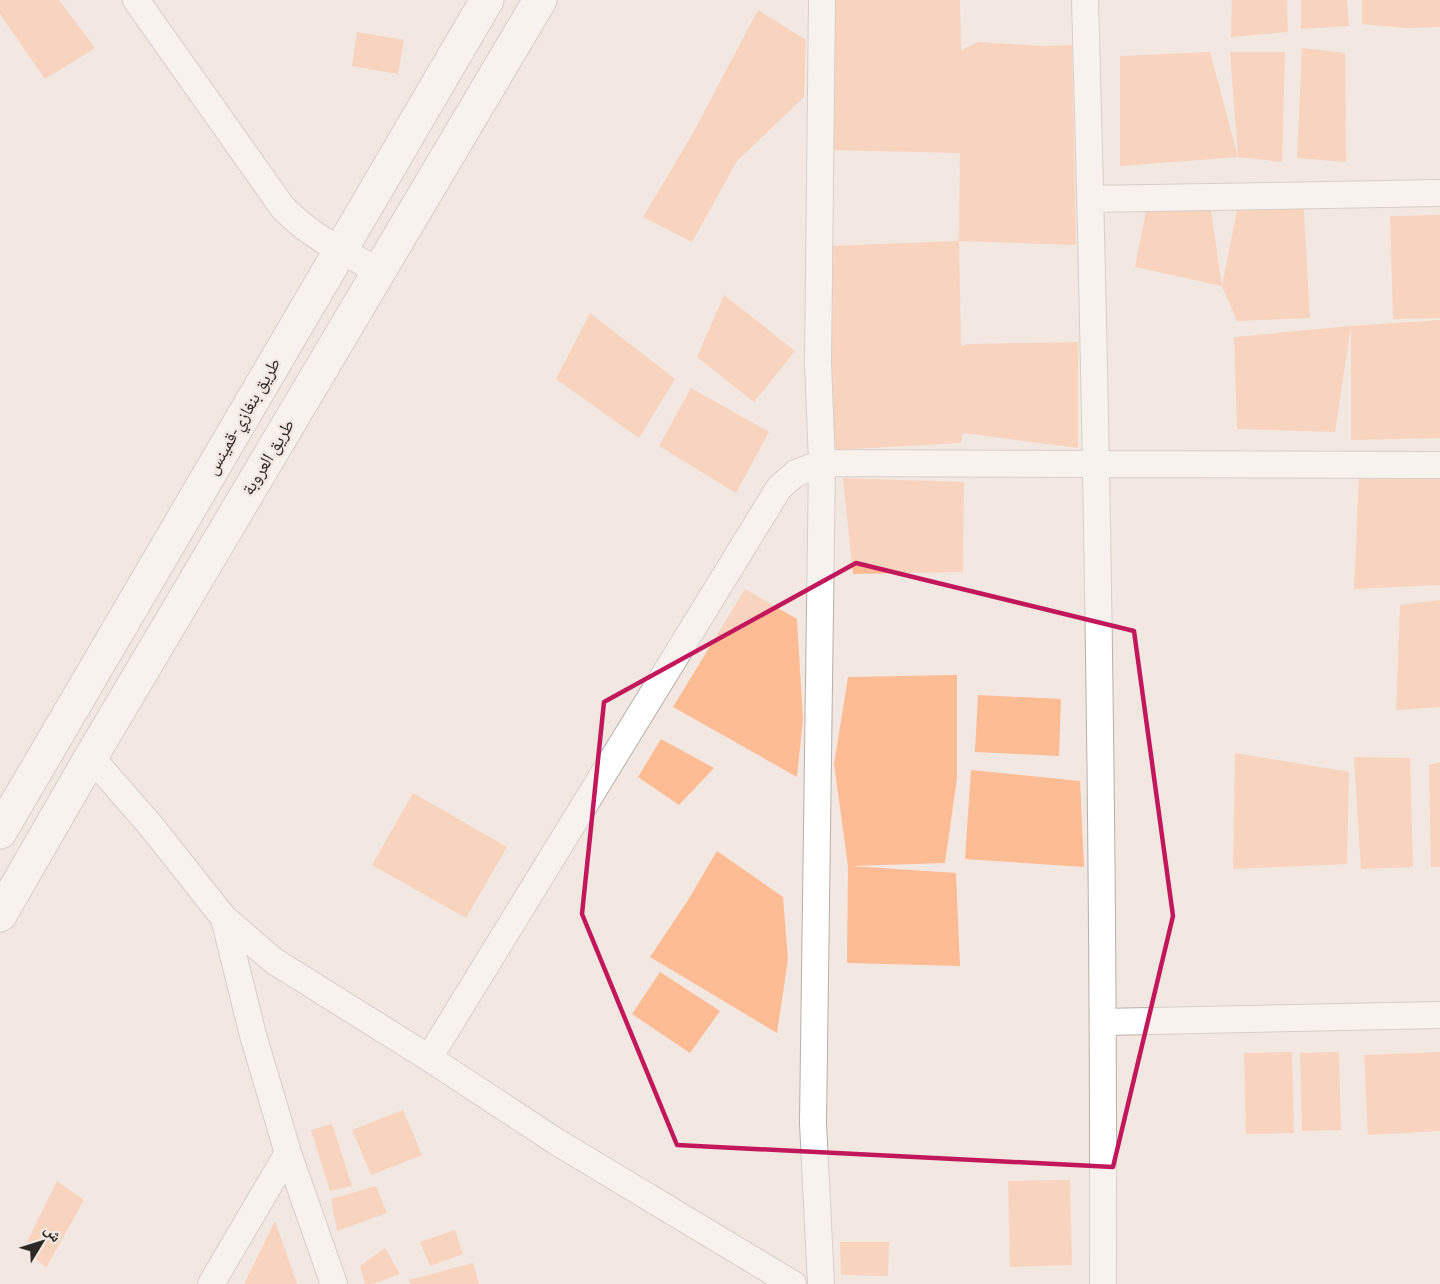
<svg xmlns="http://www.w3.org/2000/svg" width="1440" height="1284" font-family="'Source Sans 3','Noto Naskh Arabic',sans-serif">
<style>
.building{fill:#febc94}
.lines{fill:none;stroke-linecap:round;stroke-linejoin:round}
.street-casing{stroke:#b8aea8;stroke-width:28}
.primary-casing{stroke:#b8aea8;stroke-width:35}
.street{stroke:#fff;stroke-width:26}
.primary{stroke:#fff;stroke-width:33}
.marked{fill:none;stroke:#c2185b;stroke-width:4.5;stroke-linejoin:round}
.labels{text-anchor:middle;stroke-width:5;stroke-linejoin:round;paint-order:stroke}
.street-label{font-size:18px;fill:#2d2926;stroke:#f2e7e1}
</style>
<rect width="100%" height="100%" fill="#f2e7e1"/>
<path class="building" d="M0,0h59l36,48 -50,31 -45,-65z
M833,0h127l1,50 17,-8 65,4 29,-1 4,200 -117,-4 2,105 8,-2 109,-2v106l-115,-15 -2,10 -127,7 -6,-204 131,-5 1,-88 -132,-3z
M1232,0h55l1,32 -57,5z
M1301,0h46l2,26 -48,3z
M1362,0h78v27l-35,1 -43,-4z
M758,10l48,30 -2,57 -67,64 -45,81 -49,-25 50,-84z
M357,32l47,8 -6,34 -46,-8z
M1302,48l43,5 1,109 -49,-4z
M1210,52l28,105 -8,-105h55l-3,110 -44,-5 -118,9v-110z
M1303,195l7,123 -73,3 -15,-35 15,-76z
M1146,211h65l11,75 -87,-19z
M1440,215v103l-47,1 -3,-103z
M724,295l71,56 -41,51 -57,-45z
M590,313l85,66 -36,59 -83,-59z
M1440,320v118l-89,2v-114z
M1351,326l-16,106 -98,-3 -3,-92z
M691,388l78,44 -33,61 -77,-47z
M843,478l121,4 -1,90 -110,2z
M1359,479h81v106l-86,4z
M745,589l52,30 6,100 -6,58 -124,-70z
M1440,600v107l-44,3 4,-105z
M957,675v103l-12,85 -94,3 105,7 4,93 -113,-3 1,-97 -14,-102 14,-87z
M978,695l83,4 -2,57 -84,-4z
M661,739l53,29 -35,37 -41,-28z
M1235,753l114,19 -2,92 -114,5z
M1354,757l56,1 3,109 -52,2z
M1440,762v105h-9l-2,-102z
M971,770l109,11 4,86 -119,-8z
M413,793l94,54 -41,71 -94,-53z
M717,851l66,46 5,62 -11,74 -127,-76 38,-57z
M660,972l60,39 -30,42 -58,-39z
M1292,1052l2,81 -48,1 -2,-81z
M1339,1052l2,78 -39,1 -2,-78z
M1440,1052v79l-72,4 -4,-80z
M403,1110l19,45 -51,20 -19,-45z
M332,1124l20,62 -22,5 -19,-61z
M1070,1180l2,85 -62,2 -2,-86z
M57,1181l27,19 -38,68 -22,-20z
M376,1186l11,27 -50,18 -6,-32z
M275,1221l22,63h-53z
M455,1230l8,24 -33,12 -10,-24z
M840,1242h49l-1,34 -47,-1z
M385,1248l15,26 -27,10h-8l-5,-18z
M473,1263l6,21h-68l-2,-4z"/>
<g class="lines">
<defs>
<path id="street" d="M136,0l147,208c30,30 58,43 95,62
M1085,0c12,428 19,856 18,1284
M1090,199l350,-6
M91,757l60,69 73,92 50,43 155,97 128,84 236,142
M224,918l29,117 35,118 46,131
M1103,1022l337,-7
M429,1058l350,-570 17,-15 26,-10 618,2
M211,1284l77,-131
M821,1284l-8,-161 9,-660 -4,-100 4,-363"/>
<path id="primary" d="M0,832l487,-832
M0,915l91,-158 449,-757"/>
</defs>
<use href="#street" class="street-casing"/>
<use href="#primary" class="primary-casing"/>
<use href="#street" class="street"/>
<use href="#primary" class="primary"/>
</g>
<path d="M0 0H1440V1284H0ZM856,563l278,68 39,285 -60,251 -436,-22 -95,-231 22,-212z" fill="#f2e7e1" fill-opacity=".55" fill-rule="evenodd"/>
<path class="marked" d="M856,563l278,68 39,285 -60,251 -436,-22 -95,-231 22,-212z"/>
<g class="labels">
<g class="street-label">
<text transform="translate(243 416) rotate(-60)" y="6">طريق بنغازي-قمينس</text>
<text transform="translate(268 457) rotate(-59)" y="6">طريق العروبة</text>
</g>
</g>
<g transform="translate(42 1242) rotate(52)" stroke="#f2e7e1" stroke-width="4.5" paint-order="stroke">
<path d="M0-4.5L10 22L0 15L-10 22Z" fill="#2d2926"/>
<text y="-9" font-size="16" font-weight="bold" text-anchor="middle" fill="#2d2926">ش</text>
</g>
</svg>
